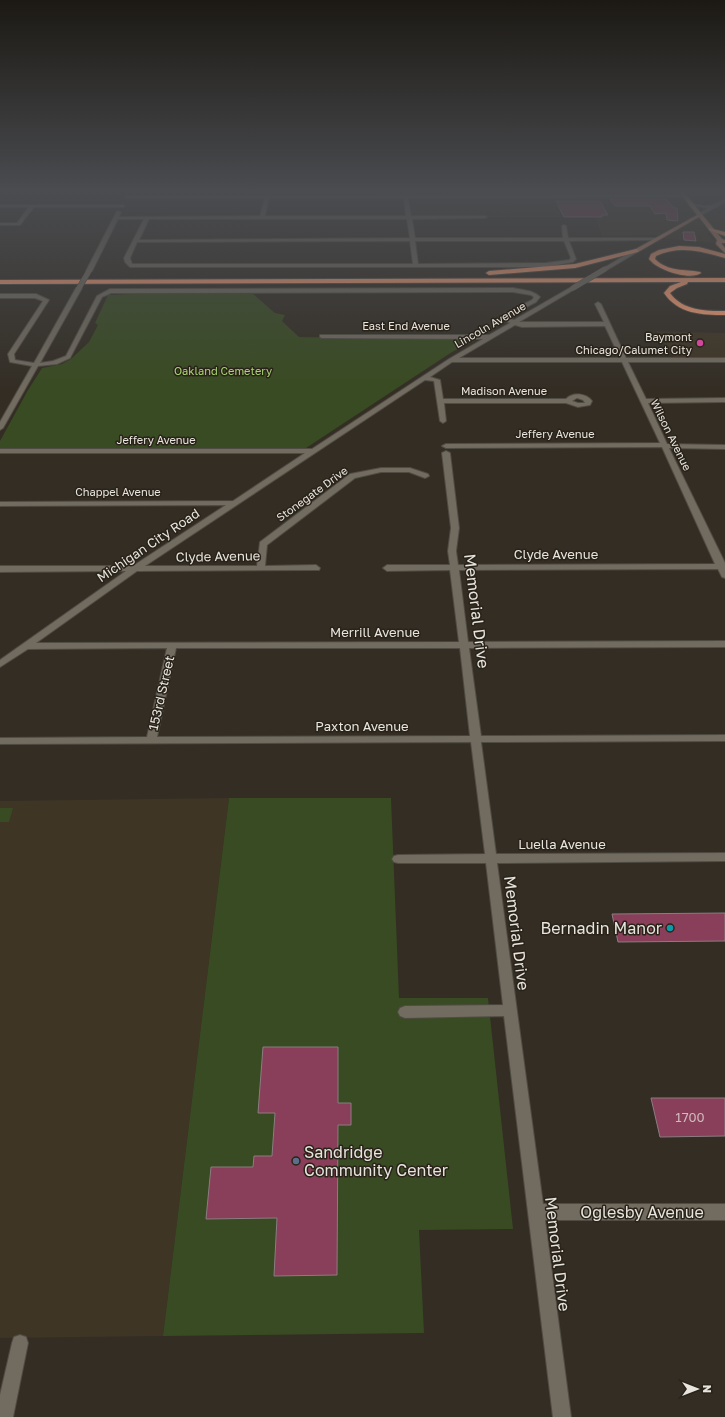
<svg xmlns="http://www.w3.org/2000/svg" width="725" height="1417" font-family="'Golos Text',sans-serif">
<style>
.built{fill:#3e3525}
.green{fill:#394b22}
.building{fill:#893e59;stroke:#8b7d81}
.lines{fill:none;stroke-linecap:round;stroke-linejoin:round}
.minor-casing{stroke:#504c43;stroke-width:2}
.major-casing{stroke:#504c43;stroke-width:2}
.highway-casing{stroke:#504c43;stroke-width:2}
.minor{fill:#716b60;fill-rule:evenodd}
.major{fill:#c3896b;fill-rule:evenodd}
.highway{fill:#f99d73;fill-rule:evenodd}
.minor-bridge-casing{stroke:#504c43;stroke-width:6;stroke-linecap:butt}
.minor-bridge{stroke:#716b60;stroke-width:5}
.hotel-dot{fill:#d1479c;stroke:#29231a;stroke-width:1.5}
.culture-dot{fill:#0f9aa8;stroke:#29231a;stroke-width:1.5}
.service-dot{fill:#5c6f8a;stroke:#29231a;stroke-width:1.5}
.labels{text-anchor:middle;stroke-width:3;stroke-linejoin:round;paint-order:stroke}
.far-street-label{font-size:11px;fill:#e8e4de;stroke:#29231a}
.far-poi-label{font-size:11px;fill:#e8e4de;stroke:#29231a;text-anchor:end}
.far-park-label{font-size:11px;fill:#a9d470;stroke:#29231a}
.street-label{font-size:13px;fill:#e8e4de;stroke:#29231a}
.near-number-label{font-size:13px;fill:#d0babd}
.near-street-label{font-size:16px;fill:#e8e4de;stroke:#29231a}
.near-poi-label{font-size:16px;fill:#e8e4de;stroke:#29231a;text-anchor:end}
</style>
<rect width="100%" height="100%" fill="#332d24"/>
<path class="built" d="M674,191h51v6l-5,3h5v33h-18l9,10 -51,-4 -8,-4 -55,1 -7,-19h-183l-3,-19h143v-3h125z
M656,331l69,2v25h-51z
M229,798l-66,538 -163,2v-537z"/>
<path class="green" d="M131,294h122l22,19 10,2 -3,6 17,16 178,2 -25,13 -146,96 -272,1 -34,-1v-7l28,-51 14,-22 20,-4 9,-5 18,-17 9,-17 -3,-2 13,-28z
M229,798h162l8,200h89l25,231 -94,1 5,103 -261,3z
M0,808h13l-4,14h-9z"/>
<path class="building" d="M610,199h56l8,9h3l1,13 -11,-1 -1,-7 -11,1 -5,-8h-35z
M556,201h44l8,14h-6v2h-38z
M683,232h11l2,9 -12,-1z
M725,913v28l-107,1 -6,-28z
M263,1047h75v56h13v22h-13l-1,150 -63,1 3,-58 -71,1 5,-52h42l1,-11h18l3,-43h-17z
M651,1098h74v38l-65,1z"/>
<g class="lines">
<defs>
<path id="minor" d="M684,195l2,2 -278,1 3,18h74l2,1 -2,1 -73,1 3,19h148l-1,-12 2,-1 2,1 2,12h88l2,1 -2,1 -87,1 7,18 -3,3 -27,5h-416l-5,-5 -1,-4 20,-39h-26l-26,52 -3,2 -3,-2 31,-60 4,1 -2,5 141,-1 5,-18h-140l2,-2zM269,198h135l2,18h-141zM149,219h258l3,19 -271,2zM410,241l3,23h-281l-2,-6 7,-16zM415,241h149l7,17 -2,2 -23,3 -128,1z
M725,199v3l-25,14 -2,-2 10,-6 -19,-3c5,-2 11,1 17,1 7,0 12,-4 19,-7z
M0,205h123l2,1 -2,1h-89l-14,18h-20v-2h17l12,-16h-29z
M634,250l5,1 -32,19 -5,-1z
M79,286l3,2 -42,75 13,-2 13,-5 31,-60 13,-7 403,-1c9,2 20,2 27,9l-4,5 -27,14 -1,2 6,2 59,-34 3,2 -1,1 -56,33h85l-9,-18 3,-2 3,2 25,54h99v4h-97l18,37 79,-1v4l-77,1 19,41 58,1v4l-56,-1 56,115v15l-3,-1 -4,-8 -259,1 9,72 257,-1v6l-256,1 12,88 244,-1v6l-244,1 15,112 229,-1v8l-228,2 46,341h182v16h-180l26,197h-18l-49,-401 -99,2 -5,-2 -2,-4 2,-4 5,-2 98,-1 -17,-142h-88l-4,-1 -2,-3 2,-3 4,-1 87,-1 -14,-112 -471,2v-6l147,-1 20,-89 -139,1 -28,18v-7l126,-89 -126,1v-6h133l93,-61 -226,1v-4l233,-1 72,-48h-305v-4h312l137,-90 34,-20 -161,-1 -2,-1v-2h169l21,-12 -8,-4 2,-5 28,-14 2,-3 -3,-2 -18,-3 -402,1 -9,4 -32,61 -13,6 -19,2 -35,62 -3,2v-8l32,-56 -22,-4 -2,-8 35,-53 -8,-3h-35v-4h36l13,6 -35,54 1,6 19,3 42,-75zM515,325l7,2 83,-1 15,32h-161zM452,362h170l38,81 -214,1 -4,2 4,2 216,-1 53,117 -257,1 -2,-14 3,-23 -9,-75 -4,-2 -4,2 9,75 -3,23 2,14h-63l-4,3 4,3 63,-1 9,72 -423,1 101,-72 182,-1 1,-2 -4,-3 -51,1 2,-21 88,-67 26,-6h28l16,6 4,-2 -1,-2 -18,-6h-29l-31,6 -90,68 -3,24h-112l280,-186 9,1 6,40 3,2 3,-2 -2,-18h122l12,4 12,-2 2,-4c-6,-8 -19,-9 -26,-2h-123l-3,-19 -10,-3zM577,398l6,2 2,3h-7l-6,-2zM176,648h284l10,88 -313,1z
M20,1335l6,2 2,6 -15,74h-13v-22l12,-52 2,-6z"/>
<path id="major" d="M678,191h5l39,48 3,1v3h-4l4,5v5l-9,-9 1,-4 -18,-23 -61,35h-4v-2l63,-35z"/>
<path id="highway" d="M709,228l16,4v4l-16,-6z
M679,246l20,1 26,7v4c-24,-7 -46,-13 -69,-2l-1,3c13,13 29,10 45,13l1,1c-11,8 -44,-3 -52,-14l2,-5 8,-4z
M636,249l2,1v2l-63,16 -86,7 -3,-2 3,-2 86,-7z
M725,278v4h-37l-1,2 -10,4 -7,5c13,18 36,18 55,18v4c-23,0 -47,-1 -61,-22l6,-7 11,-4 -681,2v-4z"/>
</defs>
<use href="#minor" class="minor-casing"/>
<use href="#major" class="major-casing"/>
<use href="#highway" class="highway-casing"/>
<use href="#minor" class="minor"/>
<use href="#major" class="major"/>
<use href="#highway" class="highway"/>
<defs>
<path id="minor-bridge" d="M79,288l10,-17
M573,288l32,-19"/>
</defs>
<use href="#minor-bridge" class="minor-bridge-casing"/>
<use href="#minor-bridge" class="minor-bridge"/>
</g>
<linearGradient id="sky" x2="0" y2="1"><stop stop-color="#1c1914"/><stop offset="0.49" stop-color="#4a4c50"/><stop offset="1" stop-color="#4a4c50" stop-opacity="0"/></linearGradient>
<rect width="725" height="390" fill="url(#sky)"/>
<circle class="hotel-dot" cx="700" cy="343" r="4"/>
<circle class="culture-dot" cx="670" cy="928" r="4"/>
<circle class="service-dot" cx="296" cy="1161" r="4"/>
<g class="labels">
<g class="far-street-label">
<text transform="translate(490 325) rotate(-30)" y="4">Lincoln Avenue</text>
<text x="406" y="330">East End Avenue</text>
<text x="504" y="395">Madison Avenue</text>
<text x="555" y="438">Jeffery Avenue</text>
<text transform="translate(671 435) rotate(64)" y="4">Wilson Avenue</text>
<text x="156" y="444">Jeffery Avenue</text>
<text x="118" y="496">Chappel Avenue</text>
<text transform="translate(312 494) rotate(-36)" y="4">Stonegate Drive</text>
</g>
<g class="far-poi-label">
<text x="692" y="341">Baymont<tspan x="692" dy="13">Chicago/Calumet City</tspan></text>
</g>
<g class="far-park-label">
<text x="223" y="375">Oakland Cemetery</text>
</g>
<g class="street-label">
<text transform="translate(148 545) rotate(-34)" y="5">Michigan City Road</text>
<text x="556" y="559">Clyde Avenue</text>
<text transform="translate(218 556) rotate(-1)" y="5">Clyde Avenue</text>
<text x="375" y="637">Merrill Avenue</text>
<text transform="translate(161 693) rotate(-77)" y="5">153rd Street</text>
<text x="362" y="731">Paxton Avenue</text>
<text x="562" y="849">Luella Avenue</text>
</g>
<g class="near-number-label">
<text x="690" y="1122">1700</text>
</g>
<g class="near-street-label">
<text transform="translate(477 611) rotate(83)" y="6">Memorial Drive</text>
<text transform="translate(517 933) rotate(83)" y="6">Memorial Drive</text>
<text x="642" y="1218">Oglesby Avenue</text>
<text transform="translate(558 1254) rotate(83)" y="6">Memorial Drive</text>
</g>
<g class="near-poi-label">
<text x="662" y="934">Bernadin Manor</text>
<text x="304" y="1158" text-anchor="start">Sandridge<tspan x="304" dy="18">Community Center</tspan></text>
</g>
</g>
<g transform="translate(697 1389) rotate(90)" stroke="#29231a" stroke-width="3" paint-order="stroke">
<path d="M0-3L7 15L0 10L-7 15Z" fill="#e8e4de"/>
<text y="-6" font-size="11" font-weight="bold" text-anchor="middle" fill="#e8e4de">N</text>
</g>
</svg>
